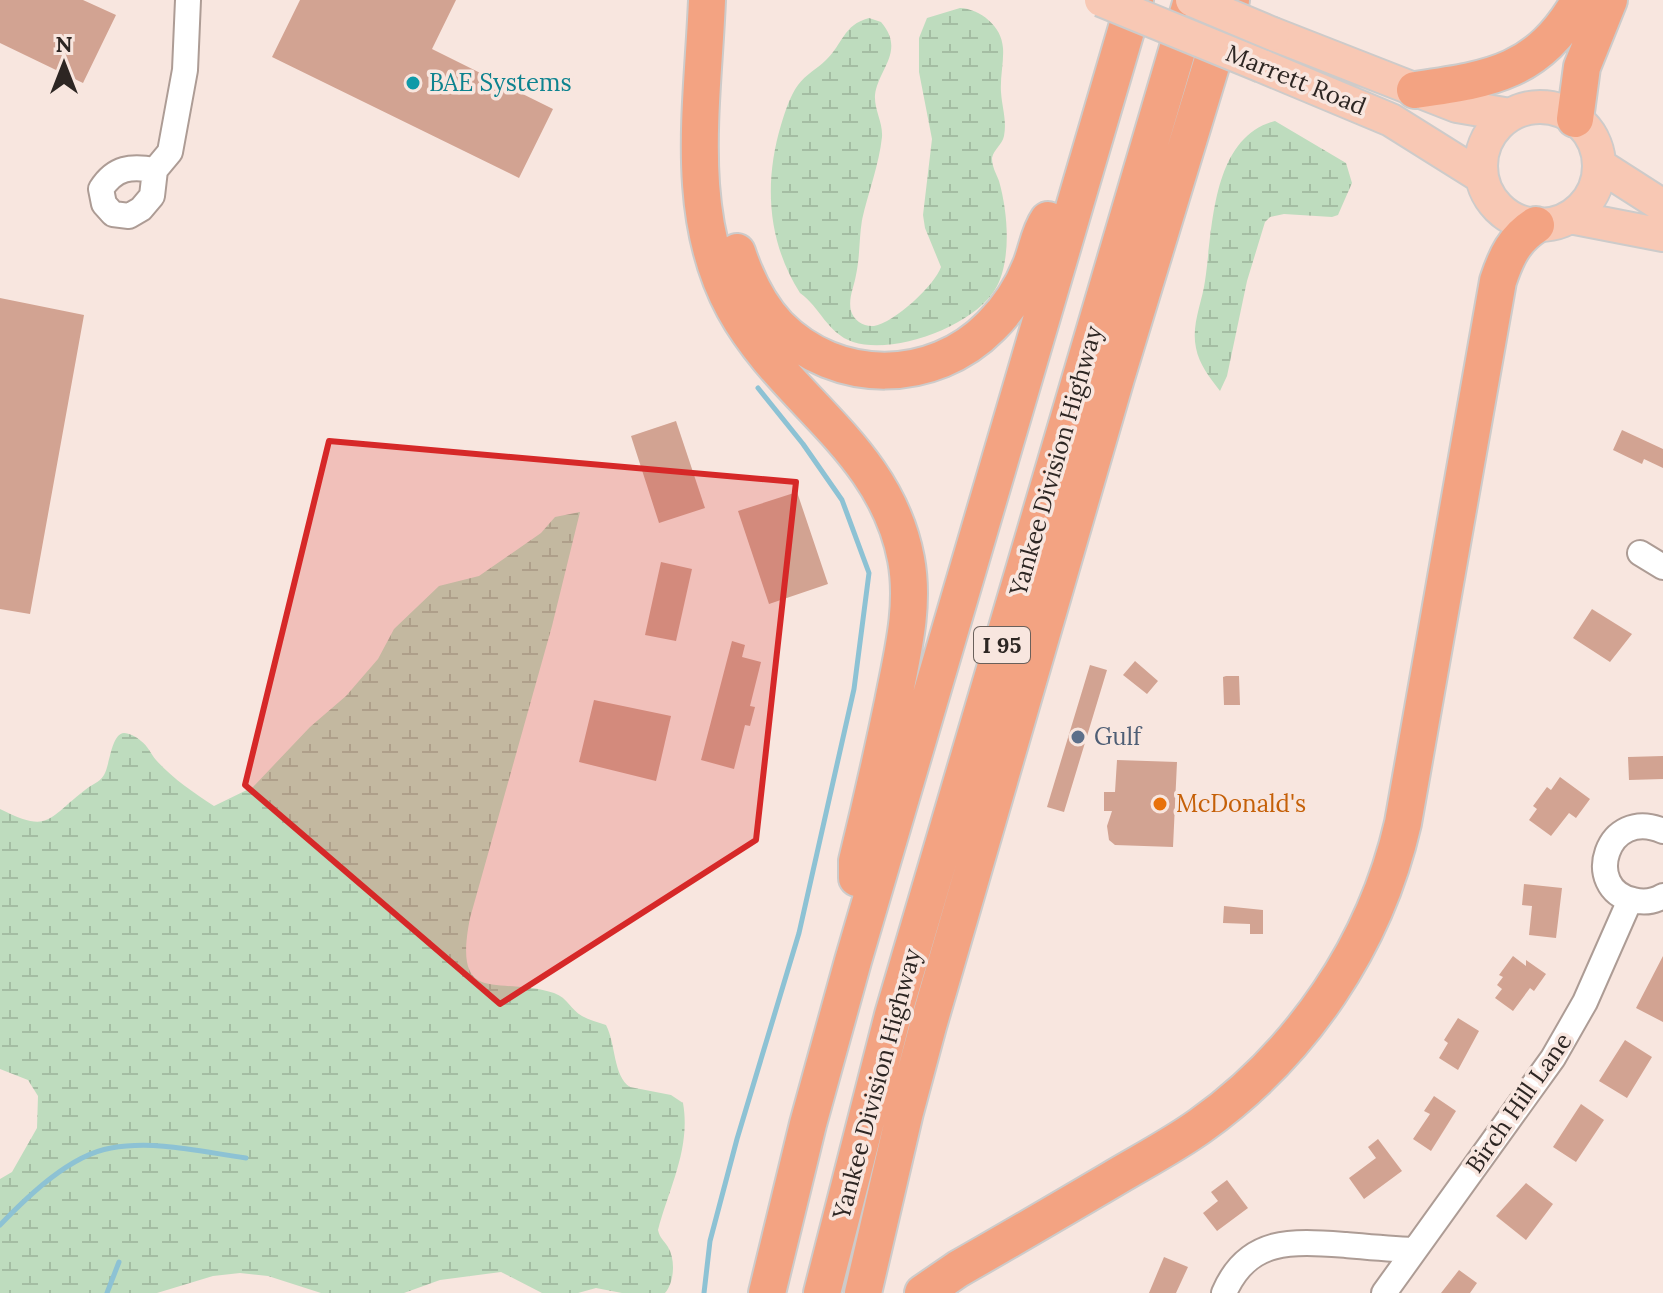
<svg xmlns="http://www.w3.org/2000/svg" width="1663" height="1293" font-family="Lora,serif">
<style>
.wetland{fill:url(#wetland-marsh)}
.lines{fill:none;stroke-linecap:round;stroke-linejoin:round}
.stream{stroke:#8dc2d4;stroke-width:5}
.building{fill:#d2a392}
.minor-casing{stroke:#ad9c95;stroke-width:28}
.major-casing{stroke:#cdcbca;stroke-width:36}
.highway-casing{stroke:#cdcbca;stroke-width:40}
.minor{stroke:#fff;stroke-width:24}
.major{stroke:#f8c8b4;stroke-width:32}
.highway{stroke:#f3a382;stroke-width:36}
.major-bridge-casing{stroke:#cdcbca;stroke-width:36;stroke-linecap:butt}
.major-bridge{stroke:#f8c8b4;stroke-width:32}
.marked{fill:#d62828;fill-opacity:0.2;stroke:#d62828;stroke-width:6;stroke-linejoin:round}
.culture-dot{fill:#0f9aa8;stroke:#f8e6df;stroke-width:3}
.service-dot{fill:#5c6f8a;stroke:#f8e6df;stroke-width:3}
.food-dot{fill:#e8710a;stroke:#f8e6df;stroke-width:3}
.labels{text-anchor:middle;stroke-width:7;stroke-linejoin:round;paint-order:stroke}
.shield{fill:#f8e6df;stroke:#6a605b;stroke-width:2}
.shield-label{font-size:22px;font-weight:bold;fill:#2d2623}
.street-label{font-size:24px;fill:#2d2623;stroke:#f8e6df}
.culture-label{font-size:24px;fill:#0d838f;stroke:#f8e6df;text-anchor:start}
.service-label{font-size:24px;fill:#4e5e75;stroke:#f8e6df;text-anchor:start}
.food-label{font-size:24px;fill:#c56008;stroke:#f8e6df;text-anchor:start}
</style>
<defs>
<pattern id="wetland-marsh" width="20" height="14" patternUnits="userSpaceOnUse" patternTransform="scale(2)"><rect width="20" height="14" fill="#bedcbe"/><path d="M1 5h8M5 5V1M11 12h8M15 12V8" fill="none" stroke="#a4bda3"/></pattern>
</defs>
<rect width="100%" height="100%" fill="#f8e6df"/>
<path class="wetland" d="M960,8c20,1 42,18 43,40 1,14 -3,29 -2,44 1,16 6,28 3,44 -2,9 -10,13 -12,22 0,9 4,15 7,23 7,25 10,54 6,79 -2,13 -6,25 -13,34 -25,34 -99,61 -139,48 -26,-9 -33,-35 -53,-49 -33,-52 -36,-111 -19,-168 4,-13 9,-29 17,-40 8,-11 19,-16 28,-25 17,-16 17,-35 43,-42l12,4c25,29 -3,47 -6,73 -1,15 8,27 7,42 -3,28 -14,56 -20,83 -3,18 -2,37 -6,55 -2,12 -8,23 -5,36 3,10 13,16 23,15 20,-3 61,-41 67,-59l-16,-39 -2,-13 9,-76 -13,-67v-34l8,-20z
M1275,121l71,42 6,20 -14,32 -6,2 -48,-3 -14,3 -5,5 -18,59 -20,95 -7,15c-10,-13 -21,-27 -24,-43 -5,-23 6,-45 9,-67 8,-52 6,-143 70,-160z
M580,512l-28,114 -82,292c-18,91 29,57 84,75 14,5 17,17 28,23 7,4 16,6 24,9 10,19 7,51 24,62l41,8 12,8c8,45 -14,85 -25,127 2,9 6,10 10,17 8,13 6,36 -3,46h-43l-26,-5 -18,5h-36l-41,-21 -61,8 -36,13h-83l-53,-17 -28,-3 -27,3 -56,17h-157v-114l12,-7 25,-44 1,-32 -10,-16 -28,-11v-260c50,25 47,10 85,-19 7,-6 14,-7 19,-15 6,-10 7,-41 20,-42 5,0 13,4 17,8 7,5 10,13 15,19 16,18 38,33 58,46l39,-19 57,-60 36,-31 32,-37 16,-30 45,-43 40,-10 62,-43 14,-16z"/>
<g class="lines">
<path class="stream" d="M0,1225c28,-29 70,-70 111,-77 45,-8 91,4 135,10
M107,1293l12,-31
M704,1293l6,-52 27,-102 62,-206 55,-244 15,-116 -27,-73 -39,-56 -45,-56"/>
</g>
<path class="building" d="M0,0h83l33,15 -33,68 -83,-40z
M300,0h156l-24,49 121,60 -34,69 -247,-121z
M0,298l84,17 -54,299 -30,-5z
M676,421l29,87 -46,15 -28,-87z
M1622,430l41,19v19l-19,-9 -2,5 -29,-14z
M797,492l31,92 -59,20 -31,-93z
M661,562l31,7 -16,72 -31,-6z
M1592,609l40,25 -22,28 -37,-24z
M732,641l13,4 -3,12 19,5 -11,44 5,1 -5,19 -5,-1 -11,44 -33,-9z
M1135,661l23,20 -11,13 -24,-19z
M1090,665l17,5 -43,142 -17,-5z
M1226,676h13l1,29h-16l-1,-28z
M594,700l77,16 -15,65 -77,-19z
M1663,756v23l-34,1 -1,-23z
M1117,760l60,2 -4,85 -58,-2 -6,-5 -2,-14 5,-15h-8v-19h11z
M1560,777l30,22 -14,19 -7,-5 -18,23 -22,-16 8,-11 -4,-3 14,-19 4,3z
M1524,884l38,4 -6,50 -27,-3 3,-29 -10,-1z
M1224,906l39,4v24h-13v-10l-27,-1z
M1513,956l13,10v-6l20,14 -12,17 -4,-3 -17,23 -18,-13 7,-9 -5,-4 6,-8 -4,-2z
M1663,956v66l-27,-14z
M1458,1018l21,13 -21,39 -19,-12 9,-15 -4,-3z
M1625,1040l27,17 -25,41 -28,-17z
M1434,1096l22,15 -25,40 -18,-12 17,-25 -6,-3z
M1581,1104l23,16 -28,42 -23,-15z
M1378,1139l24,32 -38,28 -15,-21 27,-20 -8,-11z
M1227,1180l21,28 -31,23 -14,-18 15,-12 -7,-9z
M1526,1183l27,21 -27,36 -30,-24z
M1164,1257l24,10 -12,26h-27z
M1459,1270l18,13 -7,10h-29z"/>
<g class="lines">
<defs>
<path id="minor" d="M155,170c-24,-4 -40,-3 -54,19l3,15 9,10 16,2 12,-7 11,-13 3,-26 15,-18 15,-82 3,-70
M1640,553l23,14
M1663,831c-57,-25 -81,58 -30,69 11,3 20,2 30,-4
M1224,1293c24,-56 69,-52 122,-48 23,2 45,4 68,5
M1384,1293l169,-235 32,-56 45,-102"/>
<path id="major" d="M1273,34l184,72 53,9
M1262,66l129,54 91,57
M1481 166a59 59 0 1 1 118 0a59 59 0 1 1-118 0Z
M1599,165l64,41
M1570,217l93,18"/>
<path id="highway" d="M707,0c-4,102 -24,214 27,308 50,92 151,139 172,251 9,48 -4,96 -13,143 -11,53 -23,106 -36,159v17
M1415,90c77,-11 123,-17 165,-90
M1575,119l7,-52 27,-67
M737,252c9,27 22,54 41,74 59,60 155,59 213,0 17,-17 31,-38 40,-61 6,-15 8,-32 17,-45
M767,1293l41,-169 45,-163 282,-961
M822,1293l71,-278 299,-1015
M863,1293l42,-181 23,-86 188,-648 115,-378
M923,1293l35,-24c51,-29 102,-59 153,-89 30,-18 61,-34 89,-54 102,-73 175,-181 203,-303l95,-542c8,-24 16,-42 38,-56"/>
</defs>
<use href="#minor" class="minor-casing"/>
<use href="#major" class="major-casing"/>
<use href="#highway" class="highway-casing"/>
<use href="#minor" class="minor"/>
<use href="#major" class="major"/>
<use href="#highway" class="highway"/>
<defs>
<path id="major-bridge" d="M1101,0l161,66
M1192,0l81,34"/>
</defs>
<use href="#major-bridge" class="major-bridge-casing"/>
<use href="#major-bridge" class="major-bridge"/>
</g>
<path class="marked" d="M329,441l467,41 -40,358 -256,164 -255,-219z"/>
<circle class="culture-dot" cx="413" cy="83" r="8"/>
<circle class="service-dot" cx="1078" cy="737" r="8"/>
<circle class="food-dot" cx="1160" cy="804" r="8"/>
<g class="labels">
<rect class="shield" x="974" y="627" width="56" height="36" rx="6"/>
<g class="shield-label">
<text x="1002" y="653">I 95</text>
</g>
<g class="street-label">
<text transform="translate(1296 80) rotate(22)" y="8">Marrett Road</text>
<text transform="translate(1056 461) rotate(-74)" y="8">Yankee Division Highway</text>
<text transform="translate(877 1084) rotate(-75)" y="8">Yankee Division Highway</text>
<text transform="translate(1519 1103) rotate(-55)" y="8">Birch Hill Lane</text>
</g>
<g class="culture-label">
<text x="429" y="91">BAE Systems</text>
</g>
<g class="service-label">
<text x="1094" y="745">Gulf</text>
</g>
<g class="food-label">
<text x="1176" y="812">McDonald's</text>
</g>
</g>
<g transform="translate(64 64)" stroke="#f8e6df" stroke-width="6" paint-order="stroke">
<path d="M0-6L14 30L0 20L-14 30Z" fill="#2d2623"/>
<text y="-12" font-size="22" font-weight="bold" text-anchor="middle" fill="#2d2623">N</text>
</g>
</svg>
